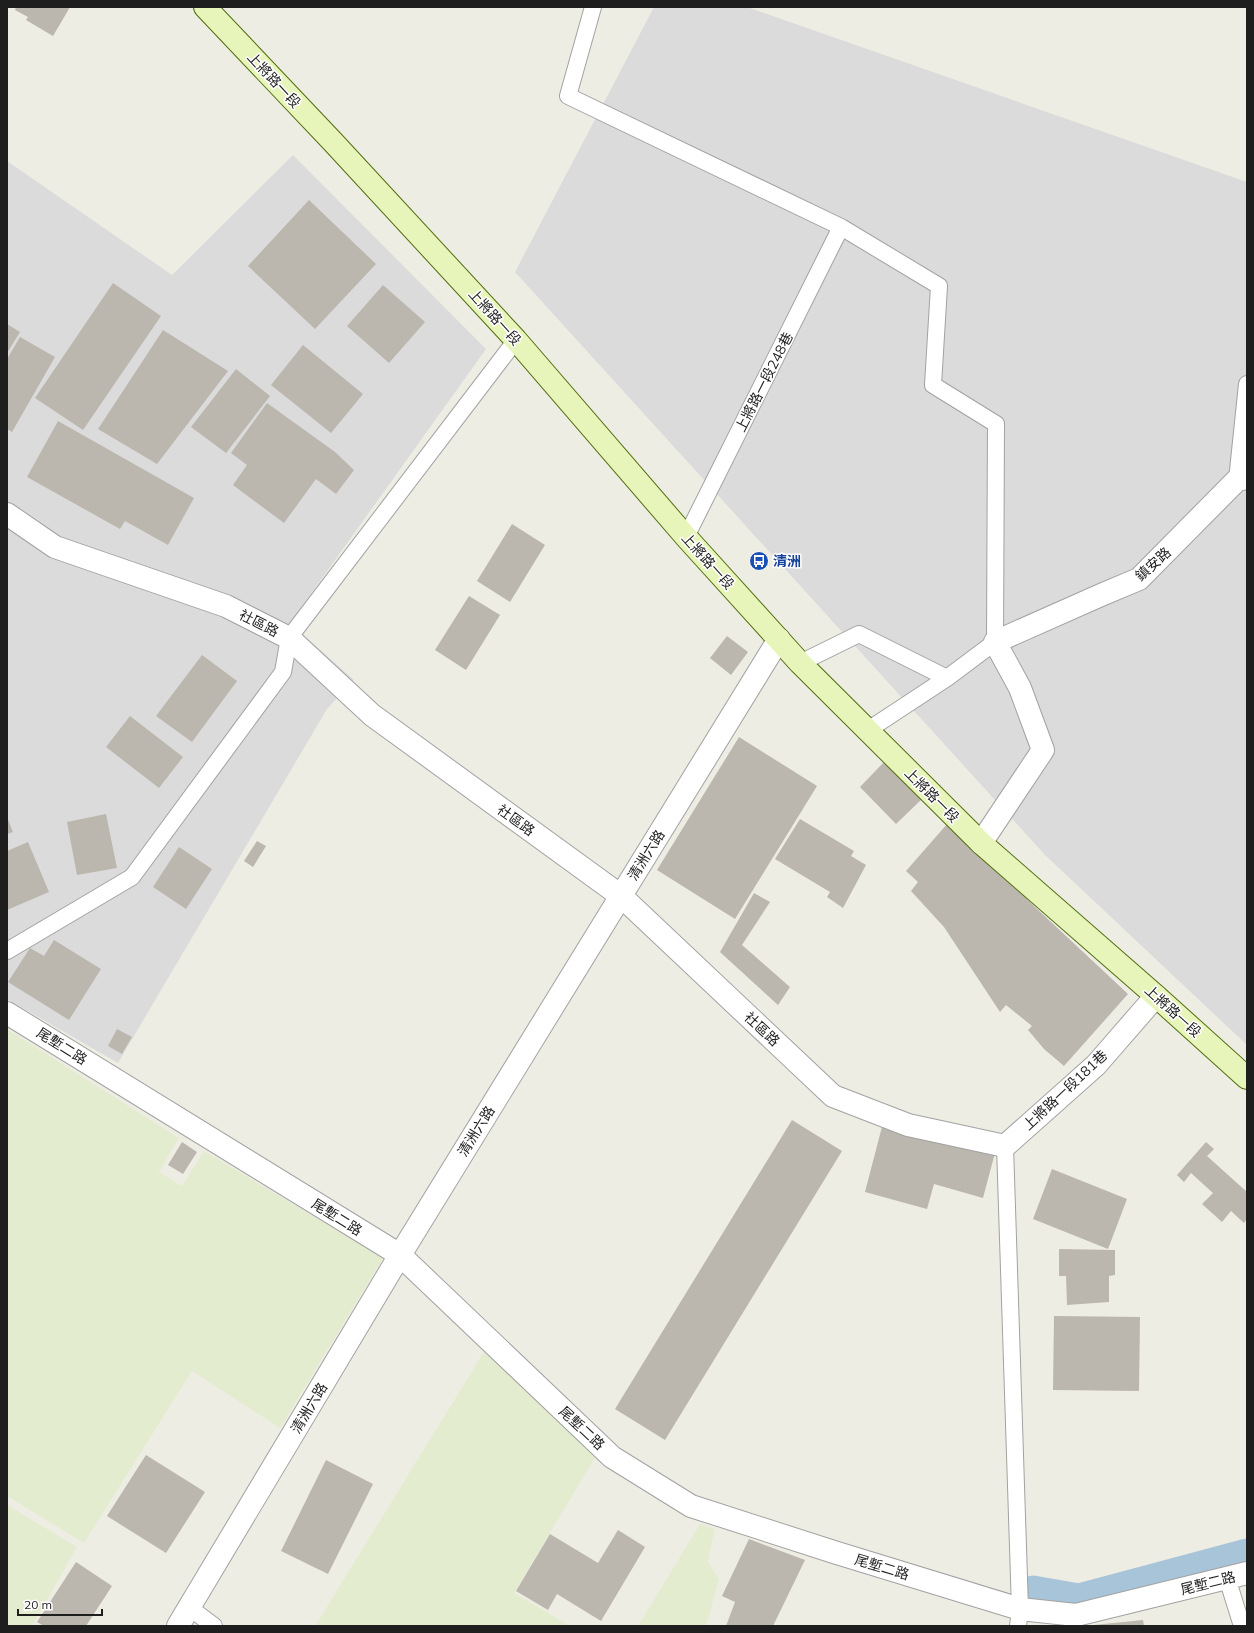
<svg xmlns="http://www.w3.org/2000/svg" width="1254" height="1633" font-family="Mulish,'Noto Sans TC',sans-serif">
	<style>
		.residential { fill: #dcdbdb }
		.farmland { fill: #e4ecd0 }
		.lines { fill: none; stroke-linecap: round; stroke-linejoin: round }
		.canal { stroke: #a7c4d9; stroke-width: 29 }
		.building { fill: #bbb6ae }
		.service-casing { stroke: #a2a2a2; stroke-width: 18 }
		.minor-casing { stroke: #a2a2a2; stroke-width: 24 }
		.secondary-casing { stroke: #506d0c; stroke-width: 24 }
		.service { stroke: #fff; stroke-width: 16 }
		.minor { stroke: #fff; stroke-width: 22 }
		.secondary { stroke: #e7f5bb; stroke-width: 22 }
		.labels { text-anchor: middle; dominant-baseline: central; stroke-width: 3; stroke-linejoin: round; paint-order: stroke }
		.street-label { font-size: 14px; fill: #1e1e1e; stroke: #fff }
		.transit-label { font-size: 14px; font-weight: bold; fill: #164399; stroke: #fff; text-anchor: start }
	</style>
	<rect width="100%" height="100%" fill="#eeede4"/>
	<path class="residential" d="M 654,7 L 747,7 L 1247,182 L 1247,1045 L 1045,855 L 515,272 Z
		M 293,155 L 486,349 L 290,623 L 354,680 L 327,709 L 118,1063 L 7,999 L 7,161 L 172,275 Z"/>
	<path class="farmland" d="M 7,1029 L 179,1138 L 159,1172 L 182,1186 L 204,1151 L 383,1258 L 280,1428 L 192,1371 L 84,1543 L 7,1496 Z
		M 485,1350 L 596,1456 L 514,1593 L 570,1626 L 315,1626 Z
		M 7,1505 L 77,1547 L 32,1626 L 7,1626 Z
		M 700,1524 L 715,1529 L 708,1561 L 719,1580 L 706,1626 L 638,1626 Z"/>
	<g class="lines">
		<path class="canal" d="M 1033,1590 L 1079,1598 L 1247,1553"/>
	</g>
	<path class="building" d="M 16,7 L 70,7 L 53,36 L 26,20 L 28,17 L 15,10 Z
		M 309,200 L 376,264 L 315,329 L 248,266 Z
		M 113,283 L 161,316 L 83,430 L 35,398 Z
		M 383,285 L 425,322 L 389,363 L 347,326 Z
		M 7,324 L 20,332 L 7,353 Z
		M 163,330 L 228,371 L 157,464 L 98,429 Z
		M 20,337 L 55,357 L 12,432 L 7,429 L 7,359 Z
		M 303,345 L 363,394 L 331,433 L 271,385 Z
		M 236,369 L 270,396 L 226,453 L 191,427 Z
		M 267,403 L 335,452 L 354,470 L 336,494 L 316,479 L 284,523 L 233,485 L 247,465 L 231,453 Z
		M 58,421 L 194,498 L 168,545 L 125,521 L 120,529 L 27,477 Z
		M 512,524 L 545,545 L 510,602 L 477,581 Z
		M 469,596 L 500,615 L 466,670 L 435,650 Z
		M 727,636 L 748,652 L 731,675 L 710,658 Z
		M 202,655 L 237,681 L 192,742 L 156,716 Z
		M 130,716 L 183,757 L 159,788 L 106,747 Z
		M 739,737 L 817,786 L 735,919 L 657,870 Z
		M 885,761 L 923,798 L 896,824 L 860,787 Z
		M 106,814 L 117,868 L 77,875 L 67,822 Z
		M 7,817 L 13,832 L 7,834 Z
		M 800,819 L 854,851 L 851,856 L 866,865 L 843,908 L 827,897 L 830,892 L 775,859 Z
		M 948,823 L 1029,893 L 1025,897 L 1035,907 L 1128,994 L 1064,1066 L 1044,1049 L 1028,1030 L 1032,1026 L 1006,1005 L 1000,1012 L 944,927 L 911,891 L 918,882 L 906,871 Z
		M 257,841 L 266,846 L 253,867 L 244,861 Z
		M 28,842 L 49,892 L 7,910 L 7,851 Z
		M 179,847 L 212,869 L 186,909 L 153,887 Z
		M 754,893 L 770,902 L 742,945 L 790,987 L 778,1005 L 720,952 Z
		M 54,940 L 101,969 L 69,1020 L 8,982 L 30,948 L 44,956 Z
		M 117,1029 L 132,1037 L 122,1054 L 108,1046 Z
		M 884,1119 L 996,1149 L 983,1198 L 934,1184 L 927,1209 L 865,1192 Z
		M 792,1120 L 842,1151 L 665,1440 L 615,1409 Z
		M 182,1142 L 197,1152 L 183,1174 L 168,1165 Z
		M 1206,1142 L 1214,1149 L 1207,1156 L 1247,1192 L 1247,1219 L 1244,1223 L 1231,1211 L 1222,1222 L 1202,1204 L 1213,1193 L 1191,1173 L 1184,1182 L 1177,1175 Z
		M 1052,1169 L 1127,1199 L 1108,1249 L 1033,1219 Z
		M 1059,1249 L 1115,1250 L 1115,1275 L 1109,1276 L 1109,1302 L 1067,1305 L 1066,1276 L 1059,1276 Z
		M 1054,1316 L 1140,1317 L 1139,1391 L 1053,1390 Z
		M 146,1455 L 205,1492 L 166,1553 L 107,1516 Z
		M 326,1460 L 373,1484 L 328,1574 L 281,1551 Z
		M 618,1530 L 645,1547 L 601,1621 L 557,1594 L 548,1610 L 516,1591 L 550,1534 L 598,1563 Z
		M 749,1539 L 805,1560 L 773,1626 L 726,1626 L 735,1602 L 722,1596 Z
		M 76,1562 L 112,1586 L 86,1626 L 44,1626 L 37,1622 Z
		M 1143,1620 L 1144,1626 L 1094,1626 L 1094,1625 Z"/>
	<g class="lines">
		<defs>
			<path id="service" d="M 593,7 L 568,96 L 841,227 L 939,286 L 933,385 L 996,424 L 995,642 L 947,678 L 868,730
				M 1237,480 L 1247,384
				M 686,537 L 841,227
				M 800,663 L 859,634 L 947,678
				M 7,951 L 132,877 L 283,672 L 289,638 L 516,340
				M 1005,1146 L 1020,1609 L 1018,1626
				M 1227,1578 L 1242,1626
				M 190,1608 L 214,1626"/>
			<path id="minor" d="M 7,514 L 55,547 L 226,606 L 289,638 L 372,715 L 621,896 L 833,1096 L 908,1125 L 1005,1146 L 1096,1065 L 1156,996
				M 981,843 L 1043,750 L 1020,688 L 995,642 L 1101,595 L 1139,579 L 1237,480 L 1247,478
				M 7,1013 L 400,1255 L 612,1457 L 691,1506 L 837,1553 L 1020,1609 L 1076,1615 L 1247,1573
				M 178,1626 L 400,1255 L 779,639"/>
			<path id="secondary" d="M 205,7 L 333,142 L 516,340 L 686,537 L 800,663 L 981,843 L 1156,996 L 1247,1078"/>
		</defs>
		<use href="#service" class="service-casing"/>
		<use href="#minor" class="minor-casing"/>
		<use href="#secondary" class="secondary-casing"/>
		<use href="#service" class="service"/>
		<use href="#minor" class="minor"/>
		<use href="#secondary" class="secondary"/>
	</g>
	<defs>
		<symbol id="bus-disc" viewBox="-11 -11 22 22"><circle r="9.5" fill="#1a4fb4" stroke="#fff"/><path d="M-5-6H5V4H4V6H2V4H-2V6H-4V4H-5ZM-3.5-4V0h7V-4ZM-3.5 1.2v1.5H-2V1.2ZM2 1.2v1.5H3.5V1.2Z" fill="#fff"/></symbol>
	</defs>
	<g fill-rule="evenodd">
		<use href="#bus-disc" x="748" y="550" width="22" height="22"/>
	</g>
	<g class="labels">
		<g class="street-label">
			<text transform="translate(274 80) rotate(47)">上將路一段</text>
			<text transform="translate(495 317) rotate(48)">上將路一段</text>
			<text transform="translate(764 382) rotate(-63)">上將路一段248巷</text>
			<text transform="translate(708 561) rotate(48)">上將路一段</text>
			<text transform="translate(1153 564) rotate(-42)">鎮安路</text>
			<text transform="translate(259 623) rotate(27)">社區路</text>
			<text transform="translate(932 795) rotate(45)">上將路一段</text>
			<text transform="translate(516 820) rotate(36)">社區路</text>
			<text transform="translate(646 855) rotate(-58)">清洲六路</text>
			<text transform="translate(1173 1011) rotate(42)">上將路一段</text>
			<text transform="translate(762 1029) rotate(43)">社區路</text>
			<text transform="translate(62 1046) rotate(32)">尾塹二路</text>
			<text transform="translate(1065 1090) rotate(-43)">上將路一段181巷</text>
			<text transform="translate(476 1131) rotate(-58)">清洲六路</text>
			<text transform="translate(337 1217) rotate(32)">尾塹二路</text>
			<text transform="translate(309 1408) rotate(-59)">清洲六路</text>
			<text transform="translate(582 1428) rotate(43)">尾塹二路</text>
			<text transform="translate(882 1567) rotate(17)">尾塹二路</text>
			<text transform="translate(1208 1583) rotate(-14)">尾塹二路</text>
		</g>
		<g class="transit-label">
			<text x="773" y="561">清洲</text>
		</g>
	</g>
	<rect width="1254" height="1633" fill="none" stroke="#1e1e1e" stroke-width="16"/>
	<path d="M18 1609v6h84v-6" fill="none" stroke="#1e1e1e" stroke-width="2"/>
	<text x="24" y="1609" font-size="12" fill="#1e1e1e" stroke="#ffffff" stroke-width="3" paint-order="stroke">20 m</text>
</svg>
